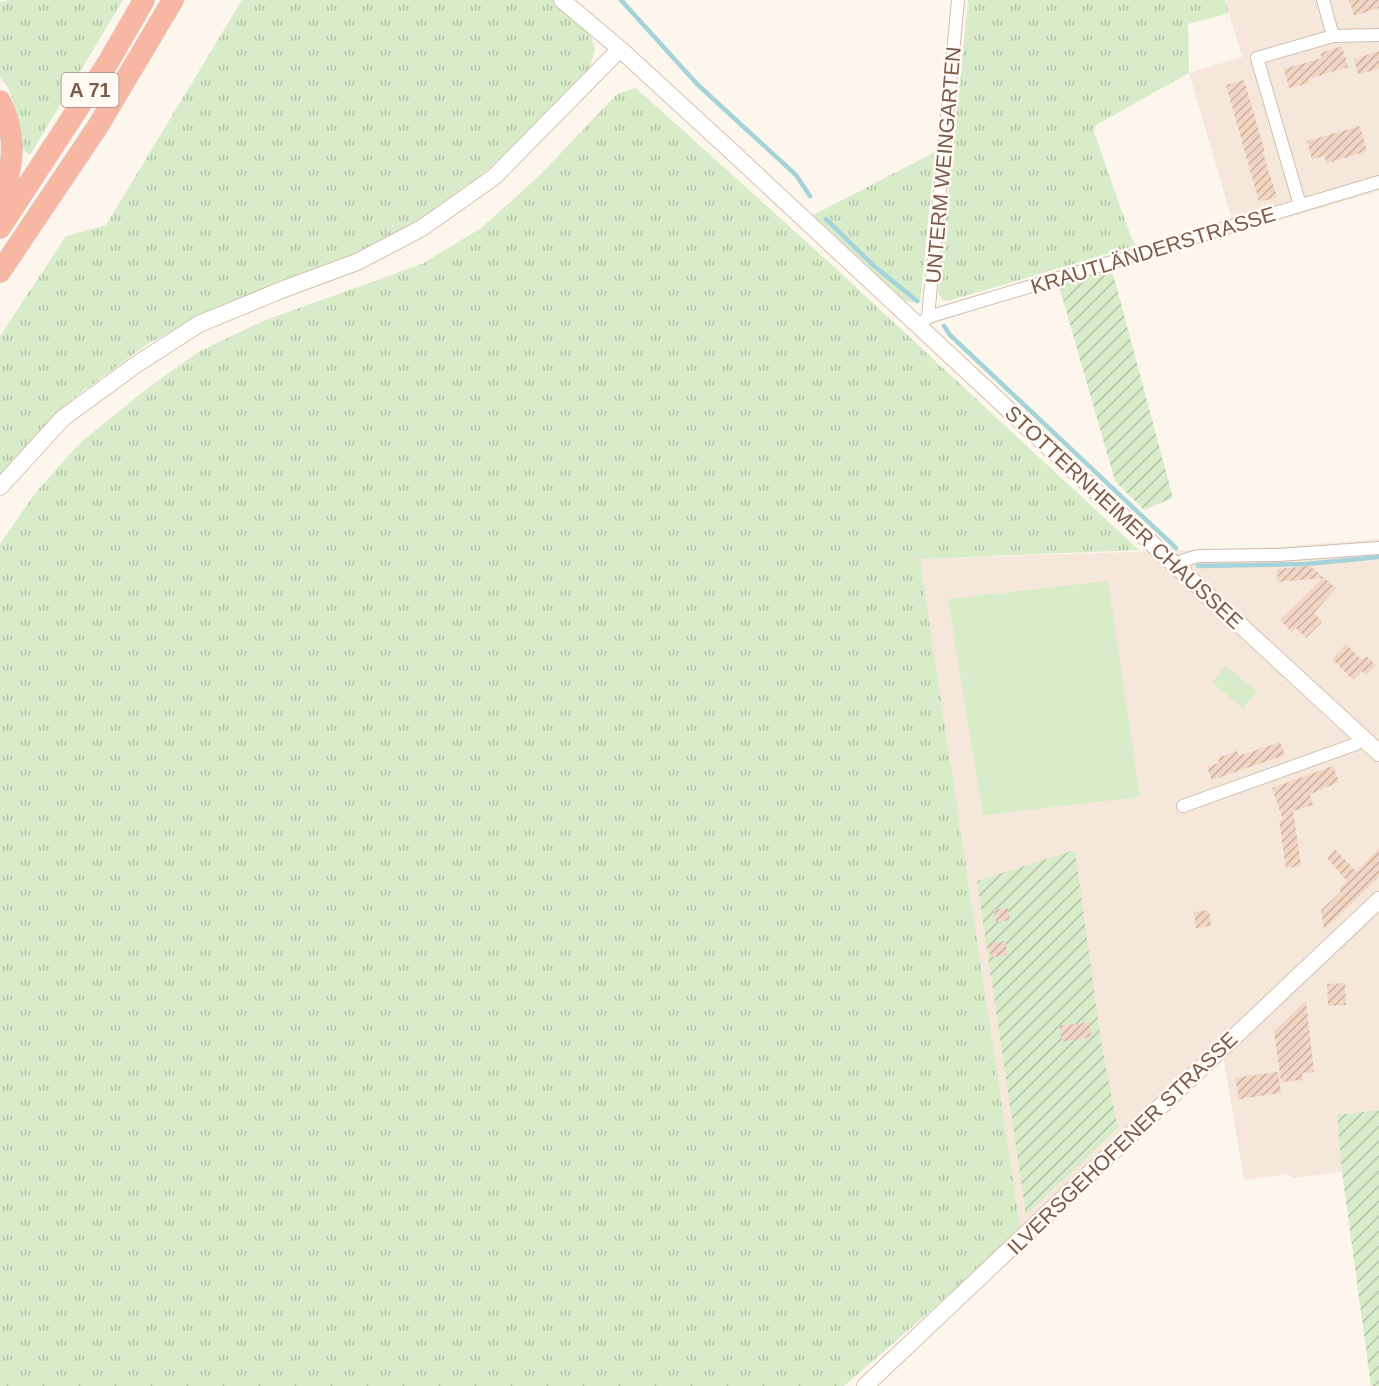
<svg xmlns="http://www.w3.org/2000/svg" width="1379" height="1386" font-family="Helvetica,sans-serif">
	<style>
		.residential { fill: #f5e8da }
		.grass { fill: url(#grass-tufts) }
		.garden { fill: url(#garden-furrows) }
		.pitch { fill: #d8ecc9 }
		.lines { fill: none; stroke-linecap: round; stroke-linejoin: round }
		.stream { stroke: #a5d3da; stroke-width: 4.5 }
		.building { fill: url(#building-hatch) }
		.street-casing { stroke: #d1beb0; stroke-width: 14 }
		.secondary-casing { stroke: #d6c0b0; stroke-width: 18 }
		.highway-casing { stroke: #dad1cd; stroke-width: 22 }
		.street { stroke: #fff; stroke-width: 12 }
		.secondary { stroke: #fff; stroke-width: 16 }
		.highway { stroke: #f7b7a3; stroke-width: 21 }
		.labels { text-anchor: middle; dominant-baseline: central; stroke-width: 5; stroke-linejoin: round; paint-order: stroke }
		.shield { fill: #fffaf3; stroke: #a28b7f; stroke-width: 1.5 }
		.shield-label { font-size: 20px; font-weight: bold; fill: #7a5c4d }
		.street-label { font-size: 21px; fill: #7a5c4d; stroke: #fffaf3 }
	</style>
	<defs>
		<pattern id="grass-tufts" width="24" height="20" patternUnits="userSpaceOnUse" patternTransform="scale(1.5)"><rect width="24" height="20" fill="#d8ecc9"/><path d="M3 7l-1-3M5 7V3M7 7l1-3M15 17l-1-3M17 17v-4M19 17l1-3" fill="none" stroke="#b4c2a5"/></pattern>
		<pattern id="garden-furrows" width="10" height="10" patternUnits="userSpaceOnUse" patternTransform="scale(1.5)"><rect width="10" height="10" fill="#d8ecc9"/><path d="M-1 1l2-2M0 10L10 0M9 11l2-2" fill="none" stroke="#b4c2a5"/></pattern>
		<pattern id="building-hatch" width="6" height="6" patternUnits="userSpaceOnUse" patternTransform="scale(1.5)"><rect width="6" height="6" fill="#f3d5c3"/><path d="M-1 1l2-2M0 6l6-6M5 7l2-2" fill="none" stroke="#cab0a1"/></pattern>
	</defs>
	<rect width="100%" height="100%" fill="#fdf6ec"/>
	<path class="residential" d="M 1225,0 L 1379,0 L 1379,191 L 1236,233 L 1189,73 L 1242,57 Z
		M 1379,539 L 1379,1110 L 1337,1115 L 1342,1172 L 1292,1178 L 1288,1174 L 1244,1180 L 1220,1038 L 1021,1232 L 920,559 L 1277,547 Z"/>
	<path class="grass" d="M 10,0 L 123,0 L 30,155 L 22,150 L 20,122 L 9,89 L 0,77 L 0,2 Z
		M 242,0 L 554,0 L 591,35 L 595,50 L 590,67 L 531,132 L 464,190 L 410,225 L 347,258 L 198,317 L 146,345 L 74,398 L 12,460 L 0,475 L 0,336 L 66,236 L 106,225 Z
		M 968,0 L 1225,0 L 1229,13 L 1188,24 L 1189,73 L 1096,125 L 1094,132 L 1131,237 L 1136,245 L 949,301 L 943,300 L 938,293 Z
		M 636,88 L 832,265 L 1139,550 L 920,559 L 1021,1232 L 844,1386 L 0,1386 L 0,544 L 36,492 L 79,444 L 140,394 L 198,352 L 263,321 L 422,264 L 481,228 L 540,175 L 617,94 Z
		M 935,152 L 920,303 L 905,301 L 813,215 Z"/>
	<path class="garden" d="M 1112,270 L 1173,498 L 1144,510 L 1115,481 L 1059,286 Z
		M 1075,850 L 1101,1042 L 1118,1128 L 1026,1215 L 977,881 Z
		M 1379,1110 L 1379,1386 L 1371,1386 L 1342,1172 L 1337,1115 Z"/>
	<path class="pitch" d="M 1108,581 L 1140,797 L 983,815 L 948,599 Z
		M 1226,666 L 1257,692 L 1243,709 L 1212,682 Z"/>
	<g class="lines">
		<path class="stream" d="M 621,0 L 697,84 L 796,175 L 810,196
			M 826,219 L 873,265 L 917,301
			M 944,326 L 950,335 L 1176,548
			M 1198,566 L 1306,564 L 1379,557"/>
	</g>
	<path class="building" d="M 1349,0 L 1379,0 L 1379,8 L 1354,16 Z
		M 1342,46 L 1348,67 L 1309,79 L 1310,83 L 1289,88 L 1284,69 L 1322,58 L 1320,53 Z
		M 1379,51 L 1379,69 L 1358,74 L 1354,59 Z
		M 1244,80 L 1265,152 L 1263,153 L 1277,197 L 1259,202 L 1226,85 Z
		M 1360,126 L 1367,151 L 1327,163 L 1324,156 L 1312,159 L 1307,141 Z
		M 1310,566 L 1336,588 L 1314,613 L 1322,622 L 1306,638 L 1296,628 L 1292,632 L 1280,620 L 1323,578 L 1278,582 L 1277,569 Z
		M 1346,644 L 1362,660 L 1366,656 L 1376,665 L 1366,675 L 1362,671 L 1353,680 L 1332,659 Z
		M 1280,742 L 1285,755 L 1212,780 L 1207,767 L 1219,763 L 1218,758 L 1237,751 L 1239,756 Z
		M 1333,766 L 1339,782 L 1310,794 L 1313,805 L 1293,811 L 1301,866 L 1286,868 L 1279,821 L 1283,820 L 1272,788 Z
		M 1379,848 L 1379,877 L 1324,930 L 1321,910 L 1341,892 L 1339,889 L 1347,881 L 1327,858 L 1335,849 L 1356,872 Z
		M 1008,908 L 1010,920 L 996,922 L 994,910 Z
		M 1209,910 L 1211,926 L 1196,928 L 1194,912 Z
		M 1005,941 L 1007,955 L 991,957 L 989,944 Z
		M 1345,983 L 1346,1005 L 1328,1006 L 1327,984 Z
		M 1306,1001 L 1314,1072 L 1302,1073 L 1303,1080 L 1281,1082 L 1274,1031 Z
		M 1089,1022 L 1091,1037 L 1062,1042 L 1060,1026 Z
		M 1278,1072 L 1281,1093 L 1239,1099 L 1235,1078 Z"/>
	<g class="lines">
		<defs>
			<path id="street" d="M 1323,0 L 1333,36
				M 1300,205 L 1257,58 L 1333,36 L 1379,35
				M 928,317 L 1379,182
				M 923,322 L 928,317 L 958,0
				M 1177,567 L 1182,561 L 1198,556 L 1278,555 L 1379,548
				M 1183,806 L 1356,744 L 1362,737"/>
			<path id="secondary" d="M 562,0 L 620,49 L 730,150 L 1161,552 L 1379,753
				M 0,487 L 63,418 L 137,364 L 199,324 L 284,289 L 357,262 L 422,228 L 494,177 L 620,49
				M 865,1386 L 1379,900"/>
			<path id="highway" d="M 0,101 C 19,137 12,170 0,206
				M 0,228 L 109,61 L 144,0
				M 0,272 L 98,126 L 173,0"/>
		</defs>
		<use href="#street" class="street-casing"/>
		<use href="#secondary" class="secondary-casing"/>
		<use href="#highway" class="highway-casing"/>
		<use href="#street" class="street"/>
		<use href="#secondary" class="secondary"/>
		<use href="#highway" class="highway"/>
	</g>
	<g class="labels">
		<rect class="shield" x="61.5" y="73" width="57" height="34" rx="4.5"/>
		<g class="shield-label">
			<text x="90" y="90">A 71</text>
		</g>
		<g class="street-label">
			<text transform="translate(943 165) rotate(-85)">UNTERM WEINGARTEN</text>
			<text transform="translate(1153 250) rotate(-17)">KRAUTLÄNDERSTRASSE</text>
			<text transform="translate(1124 517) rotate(43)">STOTTERNHEIMER CHAUSSEE</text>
			<text transform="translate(1122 1143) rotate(-44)">ILVERSGEHOFENER STRASSE</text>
		</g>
	</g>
</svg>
